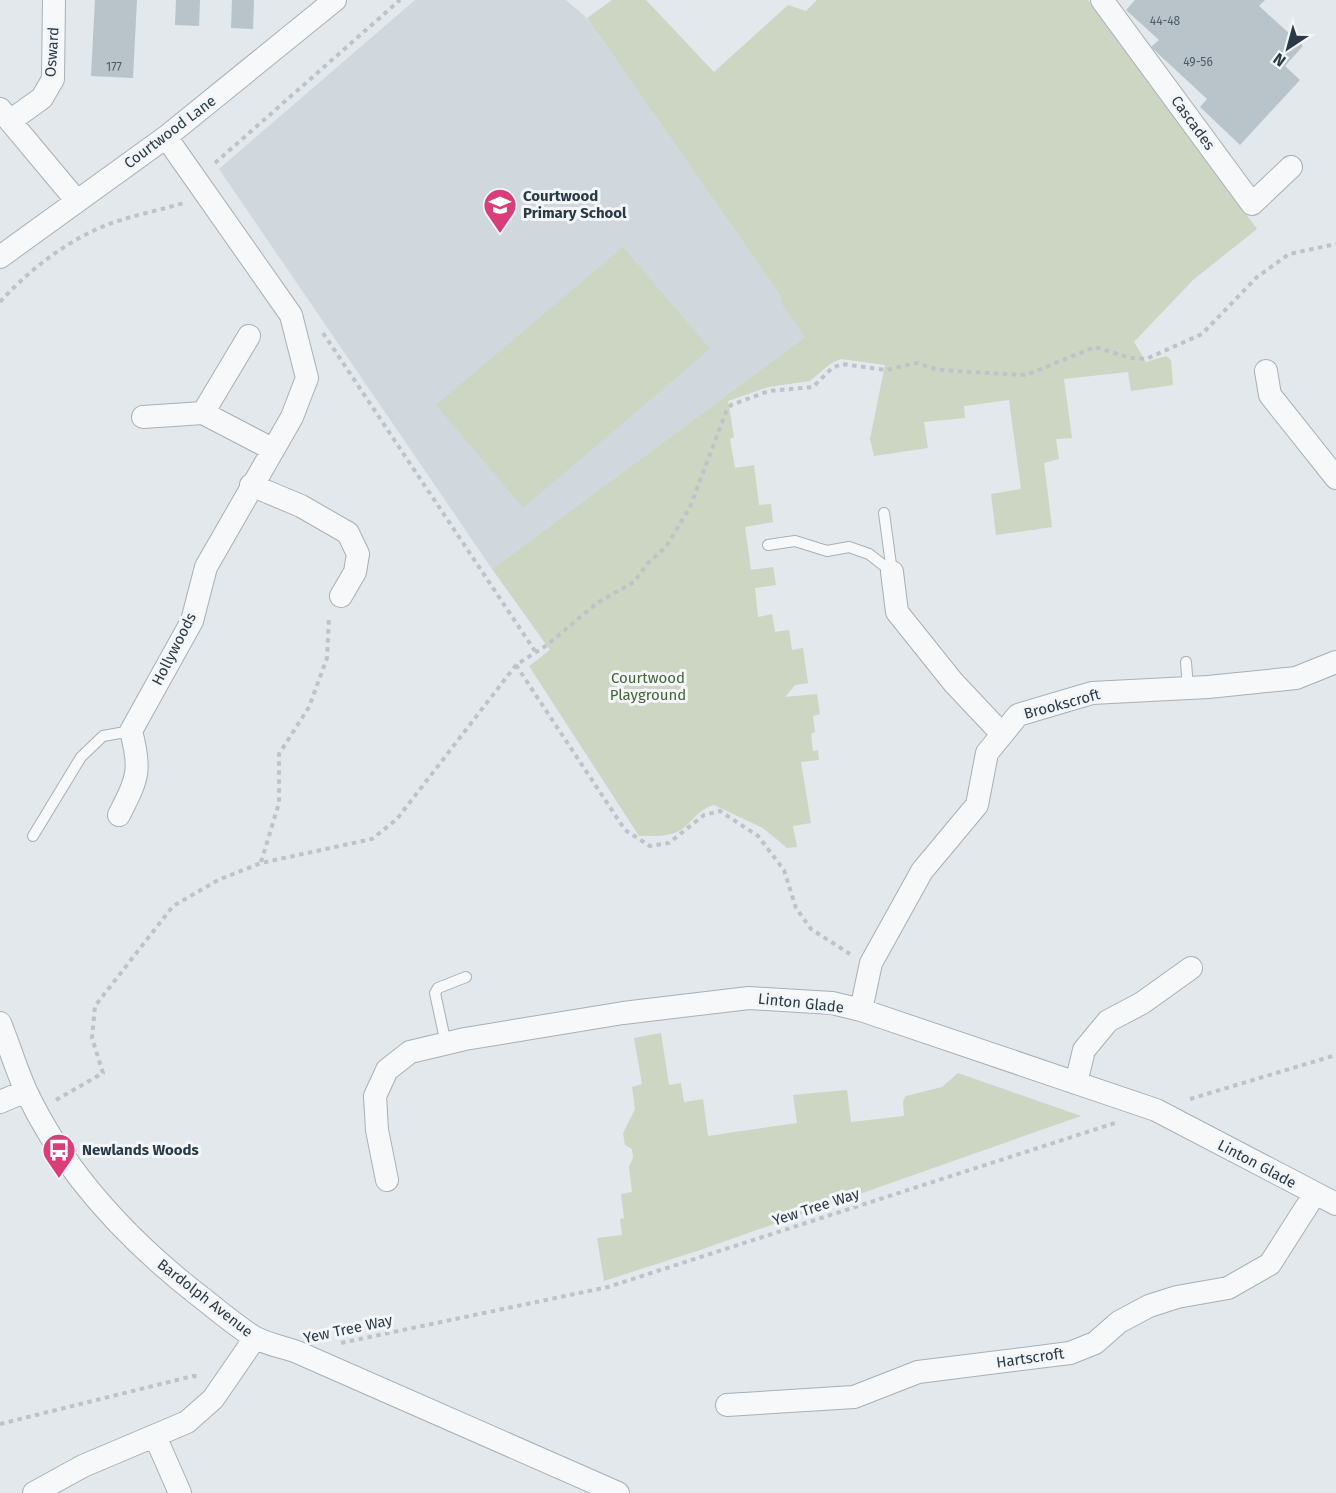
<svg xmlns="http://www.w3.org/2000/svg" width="1336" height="1493" font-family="'Fira Sans',sans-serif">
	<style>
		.built { fill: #d0d8de }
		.green { fill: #ccd6c3 }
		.building { fill: #b9c3ca }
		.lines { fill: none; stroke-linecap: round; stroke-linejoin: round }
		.lane-casing { stroke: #a7b0b7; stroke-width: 12 }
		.street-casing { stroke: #a7b0b7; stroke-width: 24 }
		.path { stroke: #bdc3c8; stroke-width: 4; stroke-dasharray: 4.5 4.5; stroke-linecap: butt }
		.lane { stroke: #f6f8fa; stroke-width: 10 }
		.street { stroke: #f6f8fa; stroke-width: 22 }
		.labels { text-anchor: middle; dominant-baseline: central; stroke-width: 6; stroke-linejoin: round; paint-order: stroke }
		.number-label { font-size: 12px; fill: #4d5c67 }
		.street-label { font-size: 15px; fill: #293a46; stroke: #f2f6f9 }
		.poi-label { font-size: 15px; font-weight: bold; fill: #293a46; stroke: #f2f6f9; text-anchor: start }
		.park-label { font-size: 15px; fill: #476335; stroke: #f2f6f9 }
	</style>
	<rect width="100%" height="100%" fill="#e2e8ec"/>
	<path class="built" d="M 415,0 L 566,0 L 587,18 L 782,298 L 782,303 L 805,337 L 492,569 L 219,169 Z"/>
	<path class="green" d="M 612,0 L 646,0 L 714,72 L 788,5 L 806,11 L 817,0 L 1088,0 L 1257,229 L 1193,280 L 1134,342 L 1146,362 L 1166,356 L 1171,360 L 1173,385 L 1131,391 L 1128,372 L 1064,379 L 1072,438 L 1056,439 L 1059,459 L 1044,463 L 1052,527 L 996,535 L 991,494 L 1021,489 L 1009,400 L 964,406 L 965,418 L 924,422 L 928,448 L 874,456 L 870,439 L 885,365 L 841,359 L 830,364 L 810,381 L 768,387 L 728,401 L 734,437 L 730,439 L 735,468 L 754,465 L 759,505 L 771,504 L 773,522 L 745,527 L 751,570 L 773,567 L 776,585 L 755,588 L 758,617 L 772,614 L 775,632 L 789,630 L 792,650 L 803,648 L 808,683 L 795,685 L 785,697 L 817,694 L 820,714 L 813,716 L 815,732 L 811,734 L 813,751 L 818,750 L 819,760 L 801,762 L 811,823 L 793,826 L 797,847 L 787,848 L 763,828 L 714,805 C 698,809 692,823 679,831 C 668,837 652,836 639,836 L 529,666 L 550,650 L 492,569 L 805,337 L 781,303 L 782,298 L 587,18 Z
		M 623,247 L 710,349 L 523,508 L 436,405 Z
		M 661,1033 L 669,1085 L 681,1083 L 684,1102 L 703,1099 L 708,1136 L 797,1123 L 793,1095 L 847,1090 L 851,1122 L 904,1116 L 903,1101 L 906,1096 L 942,1087 L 958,1073 L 1081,1116 L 697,1251 L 604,1281 L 597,1238 L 622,1235 L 620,1219 L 624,1218 L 621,1194 L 632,1192 L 629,1167 L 633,1158 L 632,1149 L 625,1145 L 623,1133 L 635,1109 L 632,1087 L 642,1084 L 634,1038 Z"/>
	<path class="building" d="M 95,0 L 137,0 L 133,78 L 91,76 Z
		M 176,0 L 200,0 L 199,26 L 175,25 Z
		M 232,0 L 254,0 L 253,29 L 231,28 Z
		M 1135,0 L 1265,0 L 1259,6 L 1303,46 L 1285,66 L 1300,80 L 1240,145 L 1200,107 L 1207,99 L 1151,47 L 1159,40 L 1126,10 Z"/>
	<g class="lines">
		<defs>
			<path id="lane" d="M 884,513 L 892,572
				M 768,545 L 795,541 L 827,551 L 849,547 L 869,554 L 892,572
				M 1186,662 L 1188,688
				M 33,836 L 81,757 L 103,736 L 131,731
				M 446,1044 L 435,993 L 438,988 L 466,977"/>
			<path id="street" d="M 1102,0 L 1252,204 L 1291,167
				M 0,109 L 76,200
				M 10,121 L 42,98 L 53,79 L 54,0
				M 0,257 L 166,137 L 335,0
				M 1266,371 L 1270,395 L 1336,478
				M 203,413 L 249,336
				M 143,417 L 203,413 L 272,449
				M 251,485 L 301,506 L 348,533 L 358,554 L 355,572 L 341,596
				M 892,572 L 897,612 L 953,682 L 1001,733
				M 119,815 C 137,779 142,772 131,731 L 192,621 L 206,567 L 292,417 L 307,378 L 291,315 L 166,137
				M 861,1010 L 871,963 L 922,871 L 977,805 L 987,753 L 1018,715 L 1092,693 L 1208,687 L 1296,678 L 1336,662
				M 0,1023 C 9,1045 16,1069 26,1091 C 65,1174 131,1243 202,1298 C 219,1311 236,1326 254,1337 C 266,1344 283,1347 297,1352 L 618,1493
				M 1076,1083 L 1084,1050 L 1108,1021 L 1142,1003 L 1191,968
				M 0,1102 L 26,1091
				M 387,1180 L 377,1130 L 375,1096 L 387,1070 L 410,1052 L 465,1039 L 623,1013 L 749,998 L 832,1003 L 861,1010 L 1156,1110 L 1336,1204
				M 727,1405 L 854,1397 L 918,1372 L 1070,1353 L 1095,1343 L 1119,1322 L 1149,1306 L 1177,1297 L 1228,1288 L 1270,1264 L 1314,1195
				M 155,1436 L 180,1493
				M 34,1493 L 83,1466 L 187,1422 L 213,1399 L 255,1338"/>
		</defs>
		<use href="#lane" class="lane-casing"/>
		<use href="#street" class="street-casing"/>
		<path class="path" d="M 215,163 L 400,0
			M 0,302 C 28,271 65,242 104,226 C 129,216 157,211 184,203
			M 323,333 L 535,651
			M 516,665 L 625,830 L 650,846 L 669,843 L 704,815 L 720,811 L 758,836 L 784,870 L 796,908 L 811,929 L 850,954
			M 261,862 L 279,803 L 279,754 L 309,707 L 327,658 L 329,617
			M 1190,1099 L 1336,1055
			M 56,1100 L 103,1073 L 92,1038 L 95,1006 L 173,906 L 218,880 L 261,863 L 372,839 L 397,819 L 516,665 L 547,645 L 597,603 L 634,582 L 648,563 L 666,547 L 690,507 L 726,412 L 731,405 L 769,391 L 813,387 L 832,368 L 842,364 L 886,370 L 917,363 L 938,370 L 1026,375 L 1095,347 L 1130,358 L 1146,359 L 1202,334 L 1257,277 L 1289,254 L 1336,244
			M 341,1343 L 608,1287 L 1115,1123
			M 0,1424 L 193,1376 L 199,1377"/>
		<use href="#lane" class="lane"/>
		<use href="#street" class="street"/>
	</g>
	<defs>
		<symbol id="school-pin" viewBox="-11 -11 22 30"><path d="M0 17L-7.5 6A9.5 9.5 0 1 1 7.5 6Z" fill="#da3e78" stroke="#f2f6f9"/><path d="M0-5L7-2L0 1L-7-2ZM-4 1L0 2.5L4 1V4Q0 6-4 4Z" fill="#fff"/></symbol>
		<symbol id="bus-pin" viewBox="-11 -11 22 30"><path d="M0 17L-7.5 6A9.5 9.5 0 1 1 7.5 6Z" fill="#da3e78" stroke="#f2f6f9"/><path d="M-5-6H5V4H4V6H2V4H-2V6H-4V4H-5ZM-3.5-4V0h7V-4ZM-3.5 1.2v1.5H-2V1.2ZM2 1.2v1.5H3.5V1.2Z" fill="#fff"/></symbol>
	</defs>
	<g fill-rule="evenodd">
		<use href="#school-pin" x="481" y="186" width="38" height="52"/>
		<use href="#bus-pin" x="40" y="1131" width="38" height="52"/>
	</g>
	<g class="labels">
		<g class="number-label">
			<text x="1165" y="21">44-48</text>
			<text x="1198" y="62">49-56</text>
			<text x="114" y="67">177</text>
		</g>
		<g class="street-label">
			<text transform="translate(52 52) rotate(-86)">Osward</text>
			<text transform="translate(1193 123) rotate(54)">Cascades</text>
			<text transform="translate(170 132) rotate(-37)">Courtwood Lane</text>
			<text transform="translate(174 649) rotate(-63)">Hollywoods</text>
			<text transform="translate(1062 704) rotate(-15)">Brookscroft</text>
			<text transform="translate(801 1003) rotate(6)">Linton Glade</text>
			<text transform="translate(1257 1164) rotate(28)">Linton Glade</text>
			<text transform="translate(816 1207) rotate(-18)">Yew Tree Way</text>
			<text transform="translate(205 1298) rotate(38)">Bardolph Avenue</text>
			<text transform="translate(348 1329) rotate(-12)">Yew Tree Way</text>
			<text transform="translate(1030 1358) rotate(-8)">Hartscroft</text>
		</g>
		<g class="poi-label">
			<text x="523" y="196">Courtwood<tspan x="523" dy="17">Primary School</tspan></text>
			<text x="82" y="1150">Newlands Woods</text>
		</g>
		<g class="park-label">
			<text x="648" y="678">Courtwood<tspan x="648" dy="17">Playground</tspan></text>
		</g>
	</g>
	<g transform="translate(1288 48) rotate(216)" stroke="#f2f6f9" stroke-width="4.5" paint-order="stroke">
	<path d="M0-4.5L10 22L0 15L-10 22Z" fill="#293a46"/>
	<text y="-9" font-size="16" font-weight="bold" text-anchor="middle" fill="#293a46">N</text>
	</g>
</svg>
